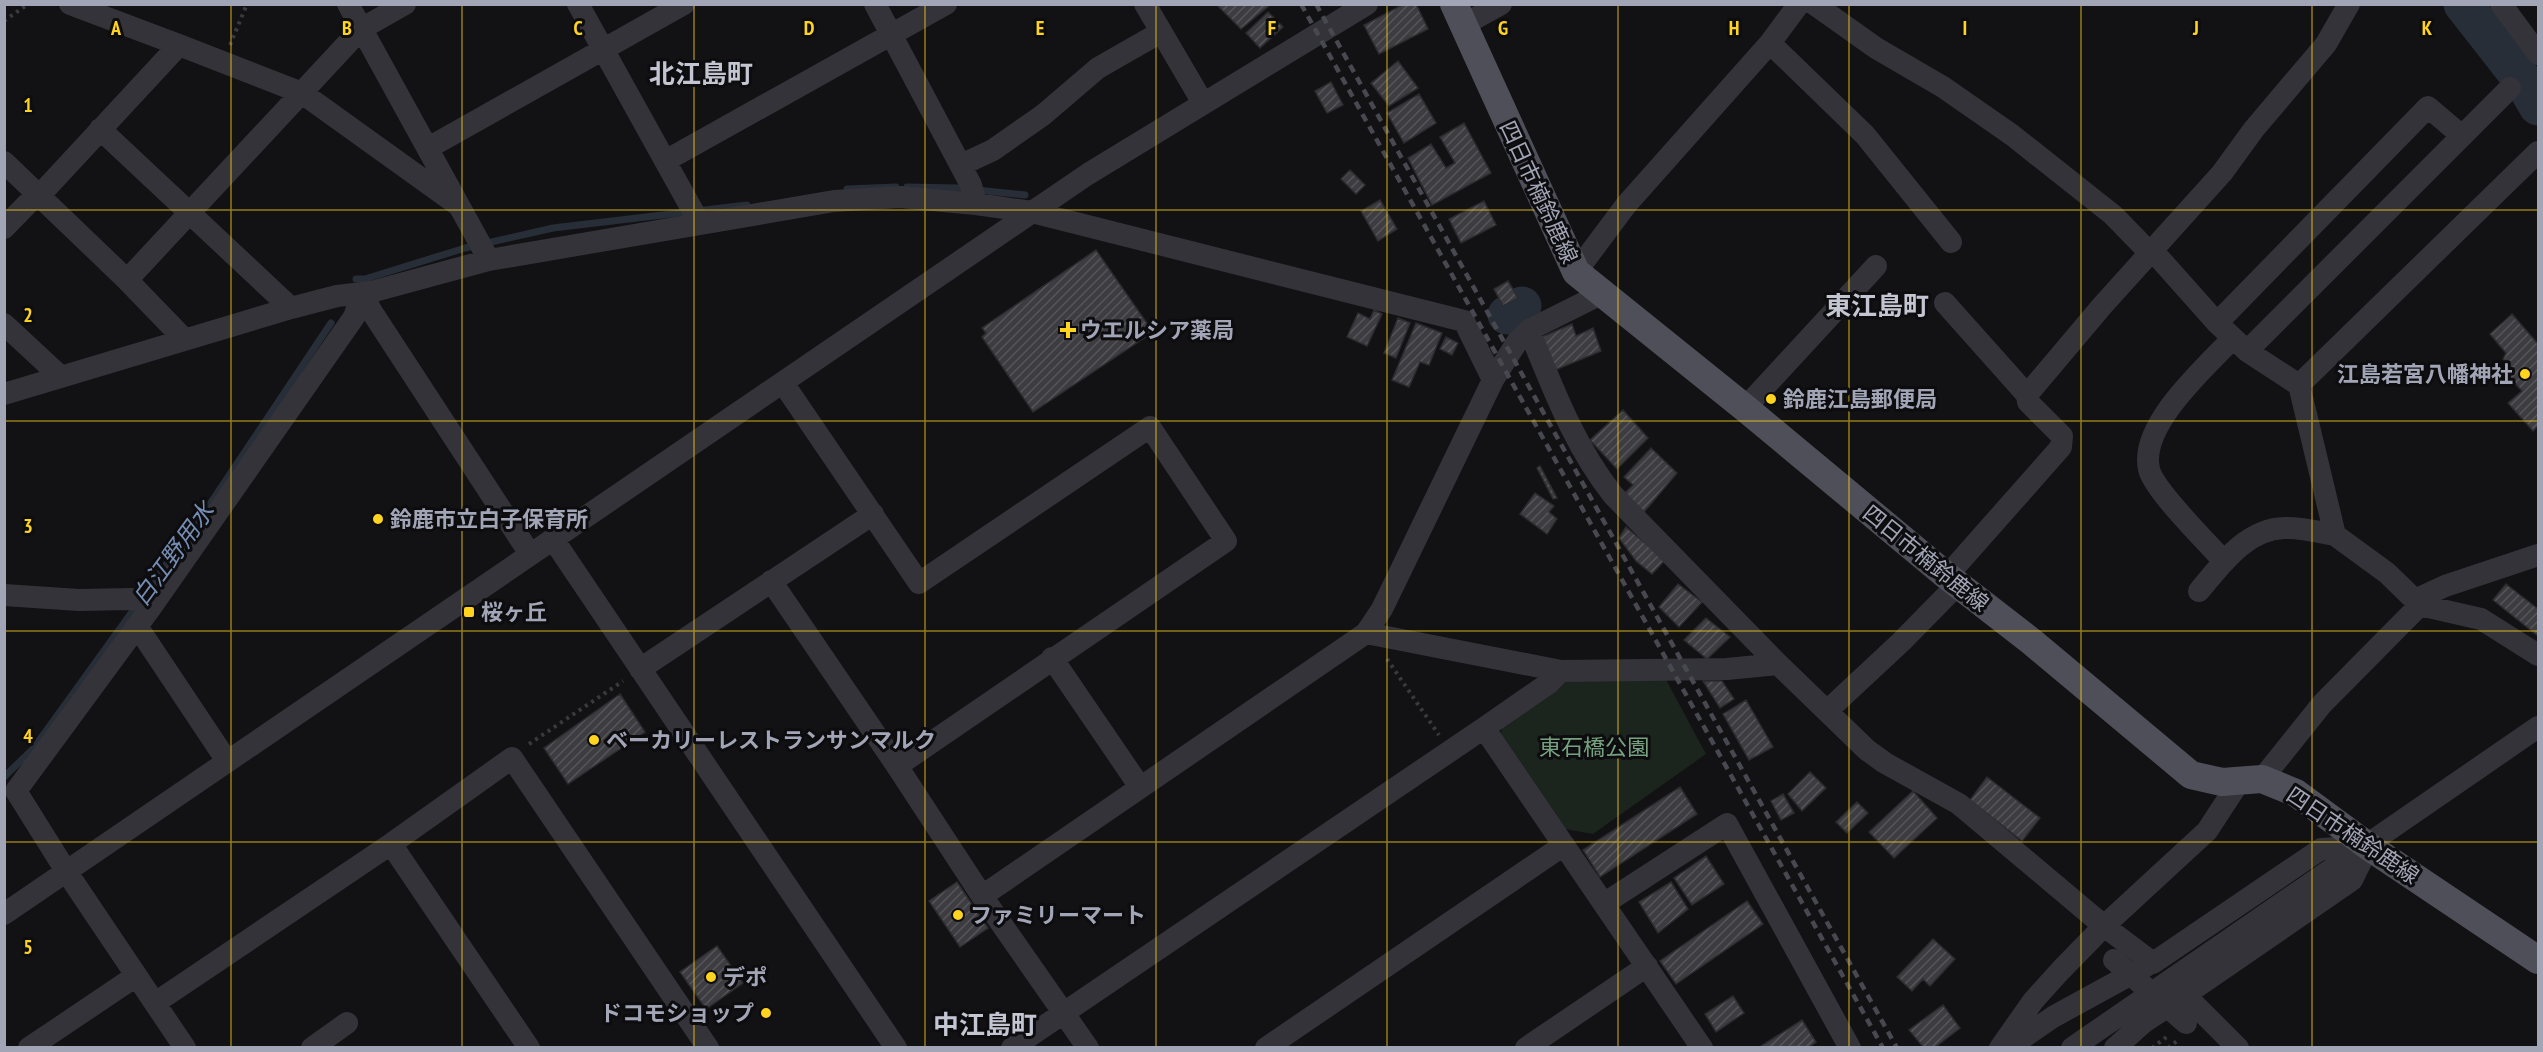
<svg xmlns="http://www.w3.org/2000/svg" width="2543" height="1052" font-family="'PT Sans Narrow','Noto Sans JP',sans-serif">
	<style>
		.green { fill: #1c241e }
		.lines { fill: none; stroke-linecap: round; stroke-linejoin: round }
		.stream { stroke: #272e38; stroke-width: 7 }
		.river { stroke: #272e38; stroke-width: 39 }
		.building { fill: url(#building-hatch); stroke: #2c2c30; stroke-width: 1.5 }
		.path { stroke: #393a40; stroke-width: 4; stroke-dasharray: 3 4.5; stroke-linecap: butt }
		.minor { stroke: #333339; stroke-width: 22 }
		.major { stroke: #4e4f58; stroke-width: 28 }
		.rail { stroke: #474850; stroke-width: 4.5; stroke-dasharray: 8 6; stroke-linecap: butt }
		.minor-bridge { stroke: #333339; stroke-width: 22 }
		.grid { fill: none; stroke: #ffd41f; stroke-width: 1.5; stroke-opacity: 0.55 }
		.poi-dot { fill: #ffd41f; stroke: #0d0d0f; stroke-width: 2 }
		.labels { text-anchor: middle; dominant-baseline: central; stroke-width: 6; stroke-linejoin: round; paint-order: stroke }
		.street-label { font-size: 22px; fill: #a2a5b5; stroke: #0d0d0f }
		.poi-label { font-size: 22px; font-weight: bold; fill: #a2a5b5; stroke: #0d0d0f; text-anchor: start }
		.park-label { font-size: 22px; fill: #77a280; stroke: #0d0d0f }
		.water-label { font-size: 24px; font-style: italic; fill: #768eb4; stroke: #0d0d0f }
		.quarter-label { font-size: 26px; font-weight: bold; fill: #c3c5d1; stroke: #0d0d0f }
		.grid-label { font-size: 20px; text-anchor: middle; font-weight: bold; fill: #ffd41f; stroke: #0d0d0f; stroke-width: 6; stroke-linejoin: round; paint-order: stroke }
	</style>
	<defs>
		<pattern id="building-hatch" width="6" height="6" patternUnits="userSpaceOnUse" patternTransform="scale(1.5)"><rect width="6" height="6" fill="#3c3c41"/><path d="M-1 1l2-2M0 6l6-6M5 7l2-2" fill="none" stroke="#55555a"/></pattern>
	</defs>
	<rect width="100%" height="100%" fill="#121214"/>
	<path class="green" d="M 1663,674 L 1706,754 L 1593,834 L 1565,829 L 1500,735 L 1503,725 L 1576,675 Z"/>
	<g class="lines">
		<path class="stream" d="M 907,187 L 957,188 L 1025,195
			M 847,189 L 896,187
			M 356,279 L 365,279 L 465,248 L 553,228 L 747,205
			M 4,777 L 33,749 L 210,504 L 331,323"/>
		<path class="river" d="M 2463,4 L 2524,82 L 2538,106
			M 1507,315 L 1515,315 L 1522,306"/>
	</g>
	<path class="building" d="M 1216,4 L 1271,4 L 1241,29 Z
		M 1404,4 L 1416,4 L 1428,29 L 1379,54 L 1364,25 Z
		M 1268,12 L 1283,27 L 1260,48 L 1246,33 Z
		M 1398,61 L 1418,88 L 1389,106 L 1371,83 Z
		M 1331,82 L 1343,105 L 1327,113 L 1315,91 Z
		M 1419,94 L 1436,123 L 1404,143 L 1387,113 Z
		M 1464,123 L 1491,173 L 1432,205 L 1408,158 L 1431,144 L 1446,168 L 1455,163 L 1440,137 Z
		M 1350,170 L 1365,185 L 1356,194 L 1341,179 Z
		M 1380,200 L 1397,229 L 1378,241 L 1361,211 Z
		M 1484,201 L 1496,225 L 1461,243 L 1449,219 Z
		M 1096,250 L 1153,332 L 1033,412 L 982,337 L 986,333 L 982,328 Z
		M 1508,281 L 1518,298 L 1503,306 L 1494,289 Z
		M 1374,310 L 1382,314 L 1367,346 L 1347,337 L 1358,313 L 1370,319 Z
		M 2512,314 L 2538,344 L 2538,426 L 2533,431 L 2508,403 L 2522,391 L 2508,376 L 2514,371 L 2503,359 L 2506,353 L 2490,334 Z
		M 1398,318 L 1410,323 L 1396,358 L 1384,353 Z
		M 1416,323 L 1442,333 L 1429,365 L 1420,362 L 1409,387 L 1392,380 Z
		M 1572,324 L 1576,336 L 1593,328 L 1601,351 L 1555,370 L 1542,337 Z
		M 1446,337 L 1458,343 L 1452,355 L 1440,349 Z
		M 1623,410 L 1648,438 L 1617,469 L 1590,440 Z
		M 1651,448 L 1677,473 L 1644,512 L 1624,494 L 1633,485 L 1624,477 Z
		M 1540,466 L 1557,498 L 1553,499 L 1537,468 Z
		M 1535,493 L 1554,506 L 1549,512 L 1557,519 L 1547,534 L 1520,514 Z
		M 1626,527 L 1665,560 L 1652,574 L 1636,561 L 1619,538 Z
		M 1678,584 L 1702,602 L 1679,627 L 1659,607 Z
		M 2506,584 L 2538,609 L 2538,636 L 2493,600 Z
		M 1706,618 L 1730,637 L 1707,659 L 1684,640 Z
		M 1703,681 L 1722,681 L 1734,699 L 1720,708 Z
		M 620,694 L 645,732 L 568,784 L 544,748 Z
		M 1746,700 L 1773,747 L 1749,760 L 1723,714 Z
		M 1810,772 L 1826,788 L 1802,811 L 1788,794 Z
		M 1987,777 L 2040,818 L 2022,841 L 1970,800 Z
		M 1680,787 L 1697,814 L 1600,877 L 1583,850 Z
		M 1913,791 L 1937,818 L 1894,858 L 1869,832 Z
		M 1783,794 L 1794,813 L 1781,820 L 1771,801 Z
		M 1857,802 L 1868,813 L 1847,833 L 1836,822 Z
		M 1706,856 L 1724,884 L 1692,905 L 1674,878 Z
		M 957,882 L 988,928 L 960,947 L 929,901 Z
		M 1671,882 L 1688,909 L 1658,933 L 1639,902 Z
		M 1747,901 L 1763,924 L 1676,984 L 1660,961 Z
		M 1933,939 L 1955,959 L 1930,986 L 1923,979 L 1912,991 L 1897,977 Z
		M 717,946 L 743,983 L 706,1009 L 680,972 Z
		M 1733,996 L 1744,1013 L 1716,1032 L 1705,1014 Z
		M 1943,1005 L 1960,1028 L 1934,1048 L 1924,1048 L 1909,1030 Z
		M 1802,1020 L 1816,1042 L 1808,1048 L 1758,1048 Z"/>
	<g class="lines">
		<path class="path" d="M 4,21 L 28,4
			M 230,45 L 247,4
			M 1387,659 L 1439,735
			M 529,744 L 623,681
			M 2152,1048 L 2168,1036
			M 2168,1048 L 2177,1041"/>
		<path class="minor" d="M 70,4 L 179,45
			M 348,4 L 489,260
			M 578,4 L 699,222
			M 875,4 L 971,185 L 976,204
			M 1145,4 L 1203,103
			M 1814,4 L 1876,48 L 1943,87 L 2012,135 L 2113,215 L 2150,253
			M 2501,4 L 2538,54
			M 1463,25 L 1501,4
			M 1770,43 L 1865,135 L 1951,242
			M 100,129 L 291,308
			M 428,148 L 684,4
			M 665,161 L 946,4
			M 4,162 L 127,280 L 185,340
			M 961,165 L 993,150 L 1043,115 L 1098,68 L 1161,32
			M 39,196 L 179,45 L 302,93 L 458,205
			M 4,228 L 37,194
			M 2152,250 L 2217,323 L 2247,351 L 2299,385 L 2335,535 L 2387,573 L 2420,605 L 2481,619 L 2538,655
			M 1576,272 L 1626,205 L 1770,43 L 1799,4
			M 127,280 L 361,29 L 405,4
			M 362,294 L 372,312 L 530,554
			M 1945,303 L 2027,395
			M 2217,323 L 2428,107 L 2462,136
			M 4,324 L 61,377
			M 1529,330 C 1553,388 1574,446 1613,495 L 1778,664 L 1867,750 L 1885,763 L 1959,804 L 2104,926 L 2153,963 L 2321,849 L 2368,846
			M 2247,351 L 2510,88
			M 783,383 L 919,583 L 1150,427 L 1226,541 L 897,766
			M 2299,385 L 2538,152
			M 4,394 L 291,308 L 337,296 L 371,292 L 489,260 L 834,201 L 900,197 L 976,204 L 1032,212 L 1464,321 L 1493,380
			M 1745,408 L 1876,266
			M 553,539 L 896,1048
			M 2224,561 C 2209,545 2153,489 2149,469 C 2139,425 2206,367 2233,338
			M 1947,576 L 2061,447 L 2062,436 L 2028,402 L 2027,395 L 2102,306 L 2222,173 L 2254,129 L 2326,44 L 2349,4
			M 771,581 L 897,766 L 982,896 L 1088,1048
			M 2199,591 C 2221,565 2246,529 2284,528 C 2301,527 2319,532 2335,535
			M 4,595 L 79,600 L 131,599 L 148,602 L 152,606
			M 2415,600 L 2445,586 L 2538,555
			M 134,630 L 143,635 L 227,761
			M 1052,658 L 1140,787
			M 640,669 L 873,514
			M 1561,671 L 1727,669 L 1778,664
			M 1827,711 L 1901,642 L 1958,584
			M 1484,728 L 1702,1048
			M 2262,779 L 2322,704 L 2420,605
			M 391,844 L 529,1048
			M 982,896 L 1366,633 L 1382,609 L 1493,380 L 1517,342 L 1529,330 L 1601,294
			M 1605,903 L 1727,824 L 1850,1048
			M 4,914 L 1088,174 L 1367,4
			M 155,1003 L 391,844 L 512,758 L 708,1048
			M 29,1048 L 136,976
			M 185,1048 L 66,871 L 16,791 L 152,606 L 354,317 L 362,294
			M 312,1048 L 347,1023
			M 1012,1048 L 1484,728 L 1549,683 L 1561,671 L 1366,633
			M 1266,1048 L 1564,845
			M 1526,1048 L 1647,966
			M 2000,1048 L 2033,1001 L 2061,970 L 2104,926 L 2207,831 L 2241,779
			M 2008,1048 L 2053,1017 L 2146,966
			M 2072,1048 L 2538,727
			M 2115,1048 L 2144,1022 L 2184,996
			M 2238,1048 L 2185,995 L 2352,880 L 2368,847"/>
		<path class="major" d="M 1454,4 L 1576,272 L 1745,408 L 1947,576 L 2032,642 L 2191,775 L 2222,782 L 2262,779 L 2296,793 L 2368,846 L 2538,960"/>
		<path class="rail" d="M 1301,4 L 1883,1048
			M 1316,4 L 1897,1048"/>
		<path class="minor-bridge" d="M 2114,960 L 2186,1023"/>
	</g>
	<path class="grid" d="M 231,4 L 231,1048M 462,4 L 462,1048M 694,4 L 694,1048M 925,4 L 925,1048M 1156,4 L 1156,1048M 1387,4 L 1387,1048M 1618,4 L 1618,1048M 1849,4 L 1849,1048M 2081,4 L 2081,1048M 2312,4 L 2312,1048M 4,210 L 2538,210M 4,421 L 2538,421M 4,631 L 2538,631M 4,842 L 2538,842"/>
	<g class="poi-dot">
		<path d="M1065 321h6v6h6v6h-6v6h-6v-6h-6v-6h6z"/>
		<circle cx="2525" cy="374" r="6"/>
		<circle cx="1771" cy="399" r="6"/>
		<circle cx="378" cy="519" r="6"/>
		<rect x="463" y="606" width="12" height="12" rx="3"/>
		<circle cx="594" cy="740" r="6"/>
		<circle cx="958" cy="915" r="6"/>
		<circle cx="711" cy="977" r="6"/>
		<circle cx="766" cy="1013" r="6"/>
	</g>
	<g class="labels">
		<g class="street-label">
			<text transform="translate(1539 192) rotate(65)">四日市楠鈴鹿線</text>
			<text transform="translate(1926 558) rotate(39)">四日市楠鈴鹿線</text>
			<text transform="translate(2353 835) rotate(34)">四日市楠鈴鹿線</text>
		</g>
		<g class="poi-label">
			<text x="1080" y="330">ウエルシア薬局</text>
			<text x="2513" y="374" text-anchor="end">江島若宮八幡神社</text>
			<text x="1783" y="399">鈴鹿江島郵便局</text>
			<text x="390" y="519">鈴鹿市立白子保育所</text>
			<text x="481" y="612">桜ヶ丘</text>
			<text x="606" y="740">ベーカリーレストランサンマルク</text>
			<text x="970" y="915">ファミリーマート</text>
			<text x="723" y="977">デポ</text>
			<text x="754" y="1013" text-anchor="end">ドコモショップ</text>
		</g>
		<g class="park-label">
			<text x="1594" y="747">東石橋公園</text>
		</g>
		<g class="water-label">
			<text transform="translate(173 554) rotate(-54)">白江野用水</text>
		</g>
		<g class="quarter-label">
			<text x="701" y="73">北江島町</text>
			<text x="1877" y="305">東江島町</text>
			<text x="985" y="1024">中江島町</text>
		</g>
	</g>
	<g class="grid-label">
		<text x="116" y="35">A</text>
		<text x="347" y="35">B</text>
		<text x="578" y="35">C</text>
		<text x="809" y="35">D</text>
		<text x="1040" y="35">E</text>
		<text x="1272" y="35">F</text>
		<text x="1503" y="35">G</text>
		<text x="1734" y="35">H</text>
		<text x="1965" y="35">I</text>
		<text x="2196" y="35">J</text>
		<text x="2427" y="35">K</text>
		<text x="28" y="112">1</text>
		<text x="28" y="322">2</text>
		<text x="28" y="533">3</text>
		<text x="28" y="743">4</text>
		<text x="28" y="954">5</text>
	</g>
	<rect width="2543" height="1052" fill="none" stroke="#a2a5b5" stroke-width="12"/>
</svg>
